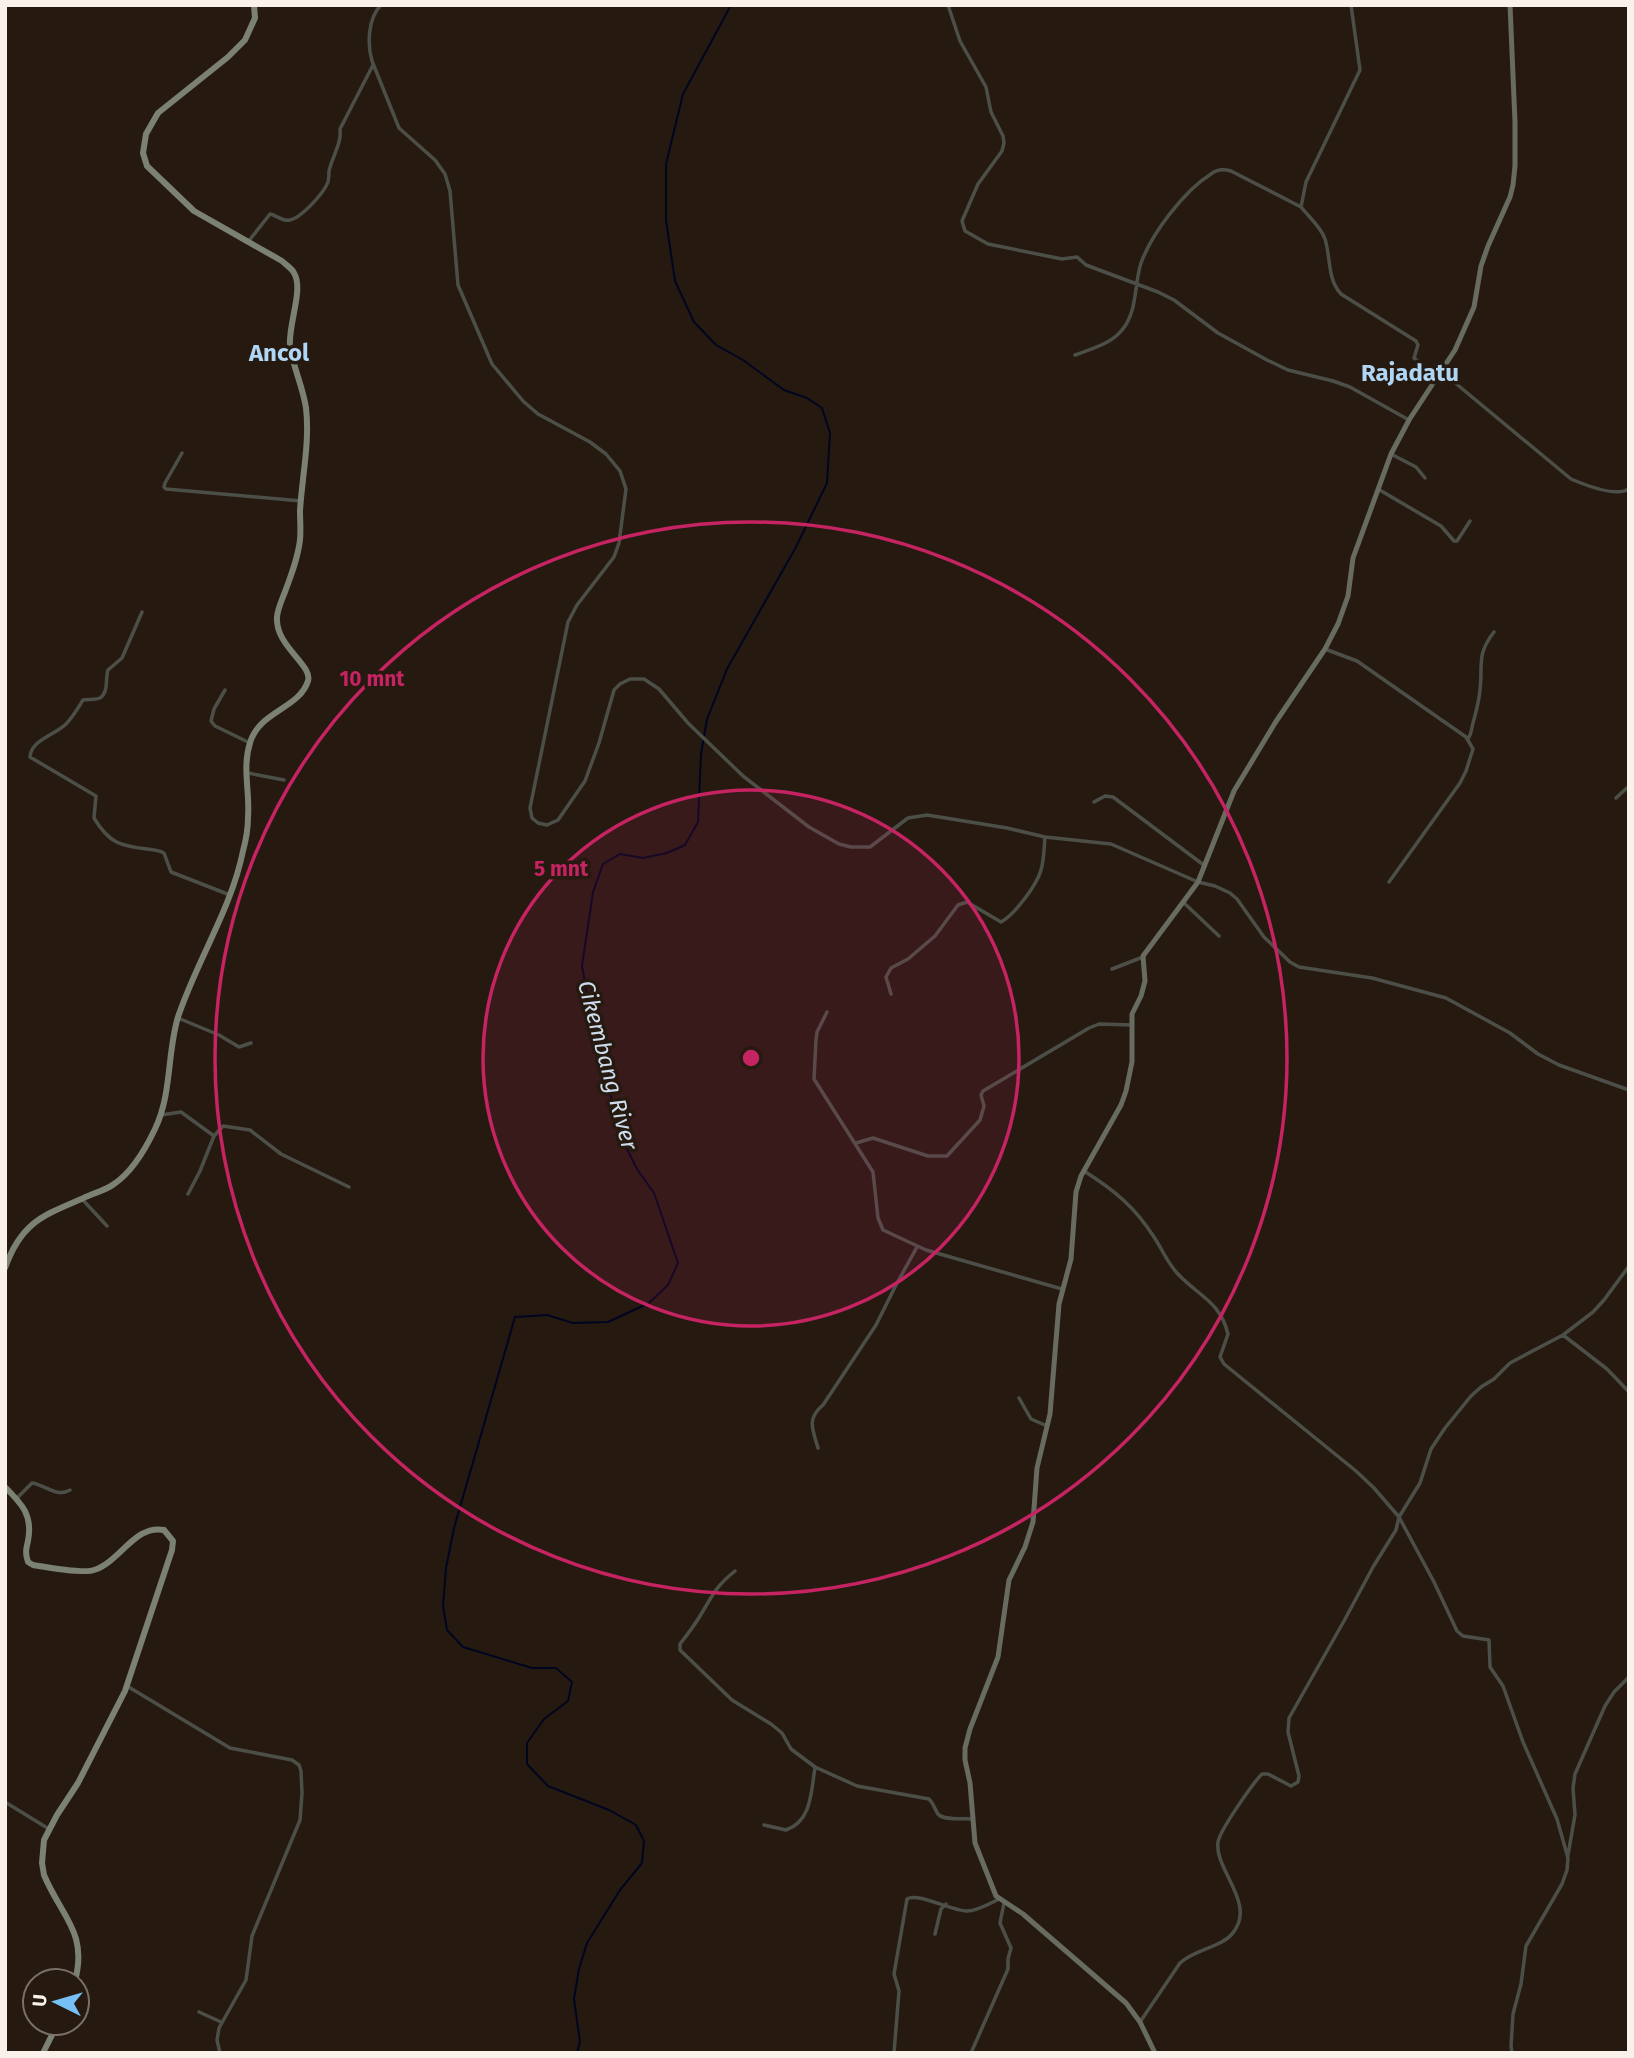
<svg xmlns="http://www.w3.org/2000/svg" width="1634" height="2058" font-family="'Fira Sans',sans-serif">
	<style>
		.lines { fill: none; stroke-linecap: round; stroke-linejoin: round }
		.stream { stroke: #000520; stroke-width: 2 }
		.street { stroke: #4c4f48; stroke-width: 3.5 }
		.secondary { stroke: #676b60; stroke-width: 5 }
		.primary { stroke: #7b8173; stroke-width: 6 }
		.ring { fill: none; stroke: #c52362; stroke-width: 3.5 }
		.labels { text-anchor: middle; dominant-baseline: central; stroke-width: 7; stroke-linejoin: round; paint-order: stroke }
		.water-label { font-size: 23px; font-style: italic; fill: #cedced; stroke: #261a10 }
		.quarter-label { font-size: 24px; font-weight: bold; fill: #afd6f5; stroke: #261a10 }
		.centre { fill: #c52362; stroke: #261a10; stroke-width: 3.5 }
		.ring-label { font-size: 21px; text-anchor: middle; font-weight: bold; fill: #c52362; stroke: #261a10; stroke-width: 7; stroke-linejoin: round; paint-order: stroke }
	</style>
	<rect width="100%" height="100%" fill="#261a10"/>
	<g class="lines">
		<path class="stream" d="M 577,2053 L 580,2042 L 574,1999 L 579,1969 L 587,1943 L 620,1890 L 642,1863 L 644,1841 L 636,1825 L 609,1810 L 548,1786 L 527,1764 L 527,1743 L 544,1719 L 568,1701 L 572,1682 L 556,1668 L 532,1668 L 463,1647 L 447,1630 L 443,1606 L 446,1568 L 454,1528 L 515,1317 L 547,1315 L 573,1323 L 608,1322 L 649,1303 L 668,1285 L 678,1263 L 654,1193 L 637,1169 L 625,1145 L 611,1096 L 592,1021 L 582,966 L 593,892 L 603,864 L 620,854 L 643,858 L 667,853 L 685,845 L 698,822 L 701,754 L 707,719 L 727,669 L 796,547 L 827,483 L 830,433 L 822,408 L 807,398 L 784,390 L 743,360 L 716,345 L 694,322 L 675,281 L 666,220 L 666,164 L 683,94 L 731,5"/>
		<path class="street" d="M 381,5 C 368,18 367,44 372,61 L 399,128 L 435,160 L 445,174 L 450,191 L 458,285 L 492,364 L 523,401 L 538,414 L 590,442 L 606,454 L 620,471 L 626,489 L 619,543 L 614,557 L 577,605 L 568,622 L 530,808 L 532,818 L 538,823 L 547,825 L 558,820 L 585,781 L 599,743 L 614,690 L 620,684 L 630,679 L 644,679 L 659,689 L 688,723 L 743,776 L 809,827 L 839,844 L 851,847 L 870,847 L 908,818 L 927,815 L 1007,828 L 1045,837 L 1111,844 L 1198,882 L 1215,886 L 1230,893 L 1237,899 L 1264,937 L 1290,962 L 1299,967 L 1372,978 L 1446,998 L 1510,1033 L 1538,1054 L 1559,1065 L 1629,1090
			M 948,5 L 960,41 L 986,87 L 991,112 L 1003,136 L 1004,143 L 1002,151 L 978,184 L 962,221 L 965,231 L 988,244 L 1062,259 L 1077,257 L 1086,265 L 1158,292 L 1174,300 L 1218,333 L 1267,360 L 1288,370 L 1333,381 L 1350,387 L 1409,420
			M 1351,5 L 1360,70 L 1306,182 L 1301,207 C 1309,217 1321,227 1325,239 C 1331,258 1327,279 1341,294 L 1416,341 L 1418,345 L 1414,358 L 1437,376
			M 248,242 L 270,214 C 277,215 282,222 290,220 C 301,218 324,193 328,182 C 329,178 329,175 329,171 C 332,157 342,143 340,129 L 373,65
			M 1075,355 C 1091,349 1111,344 1122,330 C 1138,311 1134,284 1141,263 C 1152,233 1184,191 1211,174 C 1217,169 1224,169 1231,171 L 1301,207
			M 1442,372 L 1571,479 C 1585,485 1616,497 1629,489
			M 182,453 L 165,483 L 164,487 L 166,489 L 301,501
			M 1391,454 L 1416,467 L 1425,478
			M 1378,489 L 1441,526 L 1454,541 L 1457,541 L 1470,521
			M 142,612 L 122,658 L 108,670 C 105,679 109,692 100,698 C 96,700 88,699 83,700 C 78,708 73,717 66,724 C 55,735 31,740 30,757 L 96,796 L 94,818 C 109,843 120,846 147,849 C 153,850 158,850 164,853 L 171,872 L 230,895
			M 1325,649 L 1357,661 L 1466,737 L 1473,749 L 1466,771 L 1460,783 L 1389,882
			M 225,690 L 214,709 L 211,721 L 215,726 L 250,743
			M 1468,739 C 1472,733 1471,730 1473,723 C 1476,712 1479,702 1480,690 C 1483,665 1476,655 1494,632
			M 248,773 L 284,780
			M 1616,798 L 1629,786
			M 1094,802 L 1105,796 L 1113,797 L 1205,866
			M 1183,902 L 1219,936
			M 1112,969 L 1143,957
			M 891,994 L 886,977 L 891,968 L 908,959 L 935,936 L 958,905 L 967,902 L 1001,922 C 1014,915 1037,885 1041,870 C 1044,860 1044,848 1045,837
			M 827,1012 L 817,1032 L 816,1040 L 814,1079 L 873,1172 L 878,1218 L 883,1230 L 926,1250 L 1062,1289
			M 178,1018 L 219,1035 L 239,1047 L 251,1043
			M 161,1115 L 181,1112 L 214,1136 L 223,1126 L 250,1130 L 281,1154 L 349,1187
			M 856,1143 L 873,1138 L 928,1156 L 947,1156 L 980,1120 L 984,1106 L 981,1095 L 983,1091 L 1089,1028 L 1099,1024 L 1132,1025
			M 1084,1171 C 1114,1190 1134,1206 1154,1237 C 1162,1249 1167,1262 1177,1273 C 1198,1296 1220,1301 1228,1334 L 1220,1357 L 1224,1364 L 1356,1471 L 1374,1488 L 1399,1517 L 1434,1582 L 1457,1631 L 1463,1636 L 1489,1640 L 1490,1667 L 1503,1686 L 1523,1742 L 1557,1819 L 1568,1858 L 1567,1870 L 1562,1884 L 1526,1946 L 1521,1984 L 1513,2014 L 1511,2046 L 1512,2053
			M 188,1194 L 200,1171 L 214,1136
			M 82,1199 L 107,1226
			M 1563,1335 L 1607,1369 L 1629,1392
			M 1019,1398 L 1031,1419 L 1047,1426
			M 818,1448 C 813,1430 806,1419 823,1405 L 876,1325 L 896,1285 L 917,1247
			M 17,1498 L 32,1483 C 46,1485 56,1498 70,1490
			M 735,1571 C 715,1587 713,1595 700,1616 C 694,1626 687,1635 680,1644 L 680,1650 L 732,1700 L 771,1724 L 782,1733 L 791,1749 L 815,1767 L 857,1786 L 929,1799 C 934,1804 934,1808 938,1814 C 944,1821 963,1818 972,1819
			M 127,1686 L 230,1748 L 292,1760 L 299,1765 L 301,1771 L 302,1793 L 300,1820 L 252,1936 L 246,1980 L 219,2028 L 217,2040 L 220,2053
			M 5,1802 L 49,1829
			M 764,1825 L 786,1830 C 812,1821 811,1791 815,1768
			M 1568,1855 L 1575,1815 L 1573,1788 L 1575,1774 L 1605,1706 L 1614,1692 L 1629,1677
			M 935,1934 L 941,1909 L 946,1904
			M 199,2012 L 221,2022
			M 1140,2022 L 1180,1963 C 1194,1950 1221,1947 1232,1934 C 1258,1904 1214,1870 1218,1842 C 1220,1830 1253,1783 1262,1774 L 1268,1774 L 1291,1786 L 1298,1782 L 1299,1776 L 1288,1732 L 1289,1718 L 1344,1621 L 1373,1567 L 1396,1530 L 1399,1517 L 1420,1483 L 1431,1449 L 1445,1428 L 1471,1396 L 1481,1387 L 1494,1379 L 1510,1363 L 1563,1335 L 1593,1312 L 1604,1300 L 1629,1266
			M 894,2053 L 899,1991 L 894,1974 L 907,1899 C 918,1892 952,1911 967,1911 C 977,1911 989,1904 999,1899
			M 971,2053 L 1008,1969 L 1008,1959 L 1011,1948 L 1000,1923 L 1004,1903"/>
		<path class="secondary" d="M 1155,2053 L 1140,2022 L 1126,2003 L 1023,1914 L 996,1896 L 975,1843 L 970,1783 L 965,1760 L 965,1748 L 970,1729 L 998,1657 L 1009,1580 L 1025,1547 L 1033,1522 L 1037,1468 L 1050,1414 L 1059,1304 L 1071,1259 L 1076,1192 L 1081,1176 L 1121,1105 L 1126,1091 L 1132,1062 L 1132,1014 L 1141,996 L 1145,981 L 1143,956 L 1198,882 L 1234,791 L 1275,723 L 1325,649 L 1338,624 L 1348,596 L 1353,558 L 1391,454 L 1409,420 L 1455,350 L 1474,307 L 1481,266 L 1488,246 L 1510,197 L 1513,185 L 1515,166 L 1515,122 L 1510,5"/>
		<path class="primary" d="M 5,1268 C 22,1220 45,1215 88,1196 C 97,1192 106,1190 114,1184 C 132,1172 146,1148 155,1129 C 172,1094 167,1053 178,1017 C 197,960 231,910 243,851 C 246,840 248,828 248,817 C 250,792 242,767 250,743 C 259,711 299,709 308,681 C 313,665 275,646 277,617 C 278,607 283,598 286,589 C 292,573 298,557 300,540 C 301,530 300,521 300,511 C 302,477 310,442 306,408 C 303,387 293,367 290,346 C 288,325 304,289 294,273 C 292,268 286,265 282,261 L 194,211 L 147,166 L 143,153 L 146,134 L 158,113 L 228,57 L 245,40 L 255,18 L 254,5
			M 5,1487 C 22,1504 33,1515 28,1541 C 26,1549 25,1554 28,1562 L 33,1565 C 45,1567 84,1574 94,1570 C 120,1562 135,1524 164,1530 L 173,1541 L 172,1550 L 125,1691 L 78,1783 L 57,1815 L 44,1840 L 42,1863 L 44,1875 C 61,1916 88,1932 75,1981
			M 43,2053 L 58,2023"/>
	</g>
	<circle cx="751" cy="1058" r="268" fill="#c52362" fill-opacity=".12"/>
	<g class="ring">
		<circle cx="751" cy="1058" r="268"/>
		<circle cx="751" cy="1058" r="536"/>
	</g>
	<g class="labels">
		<g class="water-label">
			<text transform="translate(608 1065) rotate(75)">Cikembang River</text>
		</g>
		<g class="quarter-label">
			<text x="279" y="353">Ancol</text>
			<text x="1410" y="373">Rajadatu</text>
		</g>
	</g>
	<circle cx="751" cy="1058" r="10" class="centre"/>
	<g class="ring-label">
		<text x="372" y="686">10 mnt</text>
		<text x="561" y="876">5 mnt</text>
	</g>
	<rect width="1634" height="2058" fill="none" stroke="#faf1ea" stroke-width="14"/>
	<g transform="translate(56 2002) rotate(275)"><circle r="33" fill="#261a10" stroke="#7b7067" stroke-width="2"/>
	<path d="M0-5L12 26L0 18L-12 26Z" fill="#77c0f7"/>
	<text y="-10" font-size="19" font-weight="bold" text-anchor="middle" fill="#faf1ea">U</text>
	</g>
</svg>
